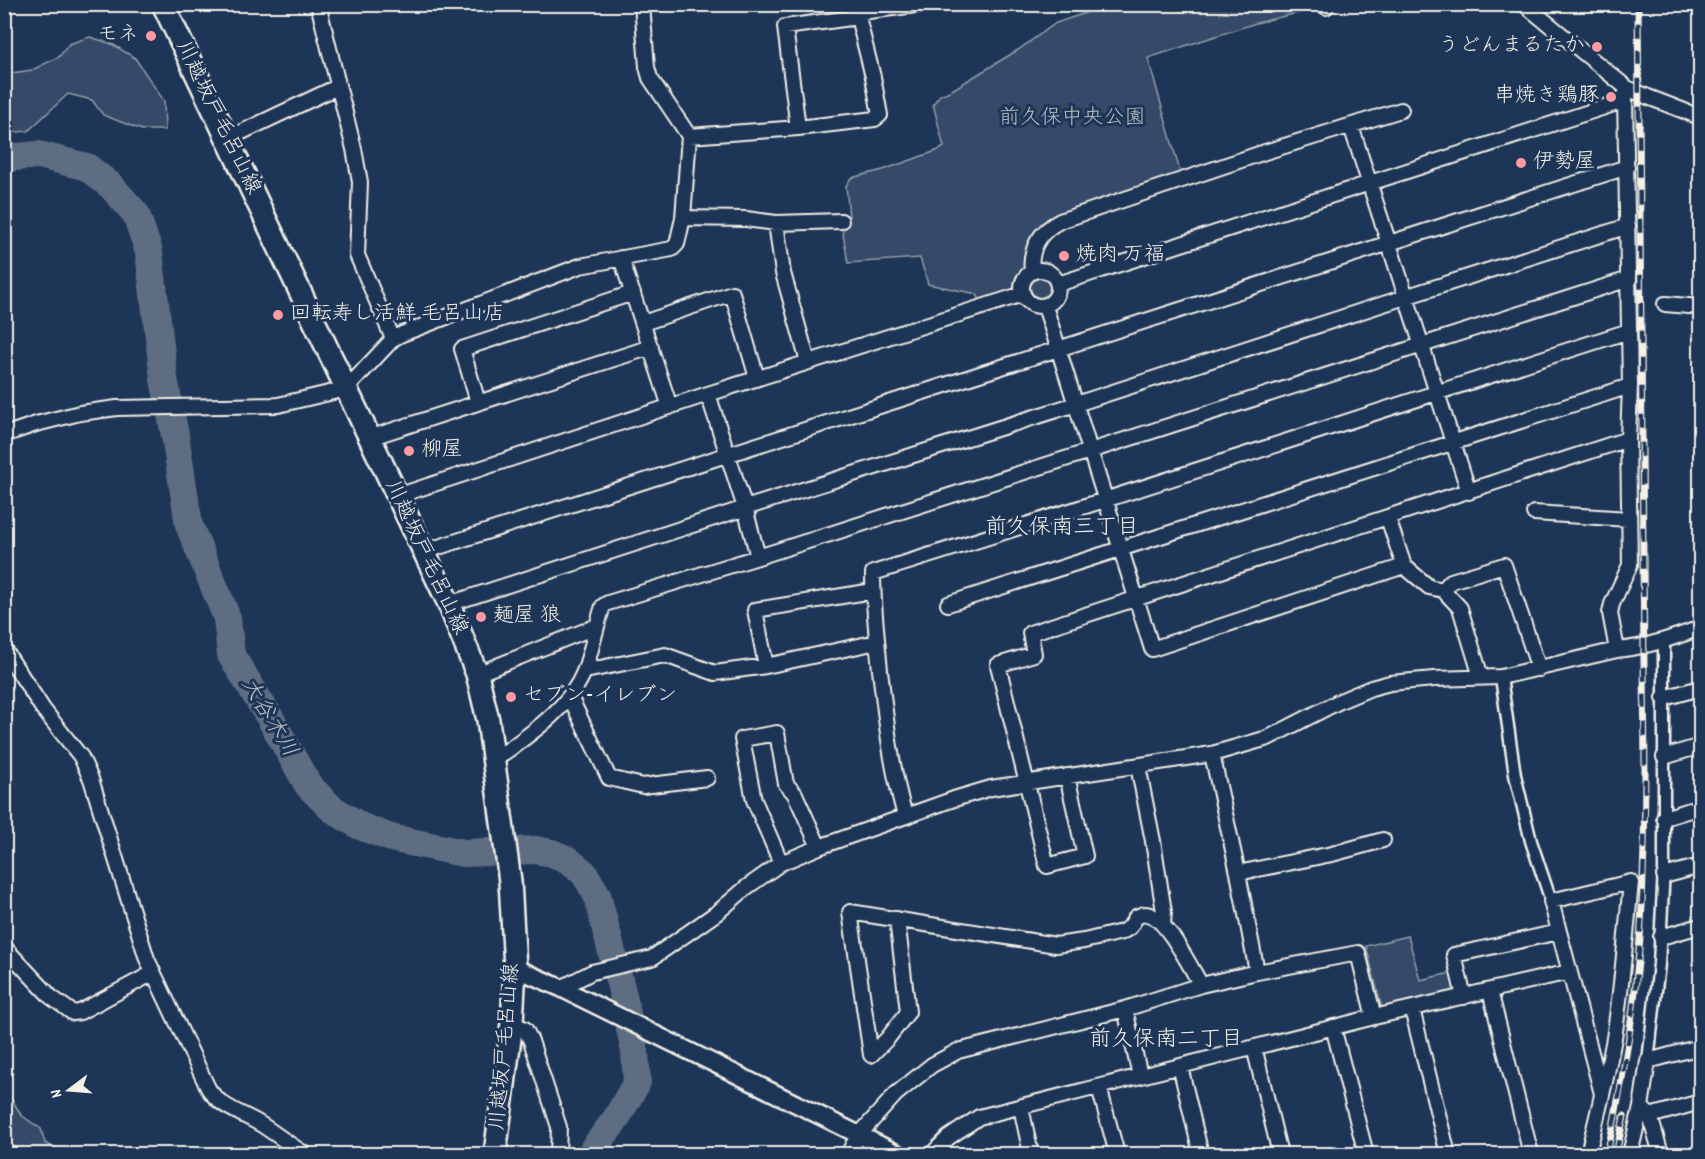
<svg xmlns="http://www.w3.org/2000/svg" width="1705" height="1159" font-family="Dekko,'Klee One',sans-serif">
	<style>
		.green { fill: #354a67; stroke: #949ea8; stroke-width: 1.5 }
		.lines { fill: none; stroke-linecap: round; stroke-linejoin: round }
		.river { stroke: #5e6d82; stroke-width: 28 }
		.pedestrian-casing { stroke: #f4f1e8; stroke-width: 15 }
		.minor-casing { stroke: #f4f1e8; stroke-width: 18 }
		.tertiary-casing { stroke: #f4f1e8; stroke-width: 21 }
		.primary-casing { stroke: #f4f1e8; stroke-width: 26 }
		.pedestrian { stroke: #1d3557; stroke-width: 10 }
		.minor { stroke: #1d3557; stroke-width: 14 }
		.tertiary { stroke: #1d3557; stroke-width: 16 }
		.primary { stroke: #1d3557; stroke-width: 21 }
		.rail-casing { stroke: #f4f1e8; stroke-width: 7 }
		.rail { stroke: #1d3557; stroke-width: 4.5; stroke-dasharray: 14; stroke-linecap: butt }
		.poi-dot { fill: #ff9aa2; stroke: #1d3557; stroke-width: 2 }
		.labels { text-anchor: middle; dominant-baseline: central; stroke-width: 6; stroke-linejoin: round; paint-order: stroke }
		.poi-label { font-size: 21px; fill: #f4f1e8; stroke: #1d3557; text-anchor: start }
		.street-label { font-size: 21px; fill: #f4f1e8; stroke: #1d3557 }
		.park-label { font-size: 21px; fill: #bbbfc1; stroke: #1d3557 }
		.neighbourhood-label { font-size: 22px; fill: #f4f1e8; stroke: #1d3557 }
		.water-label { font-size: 22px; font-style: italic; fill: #c0c3c4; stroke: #1d3557 }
	</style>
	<rect width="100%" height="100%" fill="#1d3557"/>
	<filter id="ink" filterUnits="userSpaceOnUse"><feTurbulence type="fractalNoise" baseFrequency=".0167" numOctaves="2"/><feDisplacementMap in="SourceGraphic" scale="12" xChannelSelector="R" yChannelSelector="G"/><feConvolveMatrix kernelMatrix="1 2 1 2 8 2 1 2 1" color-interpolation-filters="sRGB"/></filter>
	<g filter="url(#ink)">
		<path class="green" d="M 1109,5 L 1300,5 L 1302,12 L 1256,23 L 1148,58 L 1181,175 L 1050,219 L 1025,266 L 1016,276 L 1014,283 L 1014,291 L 980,302 L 977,294 L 928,284 L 920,258 L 848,263 L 840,216 L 849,216 L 846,186 L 851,178 L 883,170 L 939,150 L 944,147 L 933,104 L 940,95 L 952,90 L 1018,50 L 1056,23 Z
			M 90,37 L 112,44 L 135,58 L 164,101 L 165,130 L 142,130 L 121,122 L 103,115 L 92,100 L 68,94 L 28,131 L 5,133 L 5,74 L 32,70 L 59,57 L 69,44 Z
			M1030 288a11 11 0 1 1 22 0a11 11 0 1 1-22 0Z
			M 1408,936 L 1420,980 L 1451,973 L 1455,991 L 1382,1009 L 1366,946 Z
			M 4,1086 L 21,1115 L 41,1129 L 45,1143 C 49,1145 52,1147 56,1148 C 67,1151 70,1145 82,1154 L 5,1154 Z"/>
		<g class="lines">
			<path class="river" d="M 4,158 L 39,155 L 87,167 L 111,186 L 136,214 L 149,252 L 164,379 L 175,435 L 189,525 L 227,618 L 231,655 L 270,718 L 308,785 L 331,808 L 360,826 L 391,838 L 463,853 L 536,850 L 552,853 L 568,860 L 584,873 L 597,895 L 623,995 L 635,1052 L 637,1082 L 616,1119 L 594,1148 L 592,1154"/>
			<defs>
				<path id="pedestrian" d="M 1501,677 L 1515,775 L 1531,841 L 1551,901
					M 1648,1061 L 1659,964 L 1664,869 L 1664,641"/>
				<path id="minor" d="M 318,4 L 354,149 L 360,182 L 357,255 L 393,339
					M 1326,4 L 1326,7
					M 1524,4 L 1627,88 L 1648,97 L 1700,117
					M 1351,126 L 1469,492
					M 798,128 L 785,27 L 858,17 L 861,12 L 924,4
					M 689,136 L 798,128 L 875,119 L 880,115 L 873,77 L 858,17
					M 227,139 L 337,87
					M 683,218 L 746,219 L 776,223 L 841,221
					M 776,223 L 783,273 L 808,362
					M 621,258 L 670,407
					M1022 288a18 18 0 1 1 36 0a18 18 0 1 1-36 0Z
					M 1032,272 C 1029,249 1040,231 1060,221 L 1265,152 L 1401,110
					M 1058,284 L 1617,103 L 1625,96
					M 1665,304 L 1700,307
					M 1045,306 L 1152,649 L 1404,566
					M 643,323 L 732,293 L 757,378
					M 708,394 L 745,508 L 758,557
					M 478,402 L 462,349 L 633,293
					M 4,435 L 36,424 L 80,413 L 117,408 L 278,405 L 346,389 L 393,339 L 402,334 L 580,266 L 672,249 L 677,244 L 683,218 L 689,136 L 650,78 L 647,67 L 642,4
					M 369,438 L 651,347
					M 397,496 L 708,394 L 1023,294
					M 1534,513 L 1629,519
					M 1388,518 L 1404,566 L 1429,587 L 1443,590 L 1460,608 L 1481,677
					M 423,552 L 1627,167
					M 1443,590 L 1451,581 L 1504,565 L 1539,669
					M 449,604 L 745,508 L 1076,404 L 1405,297 L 1628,226
					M 948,604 L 1630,386
					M 4,649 L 43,709 L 81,757 L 91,779 L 147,959 L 208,1088 C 220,1108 243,1113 262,1125 C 276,1134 290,1145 305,1154
					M 1617,650 L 1610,613 L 1612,604 L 1630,565 L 1628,439 L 1630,386 L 1625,96 L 1627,90
					M 766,666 L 755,610 L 873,591
					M 585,671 L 665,655 L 715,673 L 766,666 L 877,642
					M 477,674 L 597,626
					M 570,697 L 609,778 L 643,786 L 707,778
					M 1664,698 L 1700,688
					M 1212,754 L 1238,873 L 1257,972
					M 1664,757 L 1700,746
					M 494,760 C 526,737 571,708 585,669 C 592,649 596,627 603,606 L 608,603 L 758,557 L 1629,279
					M 1138,766 L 1153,841 L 1164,912 L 1163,924
					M 1067,776 L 1085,856 L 1047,866 L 998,665 L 1034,654 L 1030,633 L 1628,439
					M 905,816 C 891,766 886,721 880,670 C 877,638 873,606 873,573 C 1126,495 1377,411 1629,331
					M 1664,818 L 1700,807
					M 781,863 L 754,800 L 742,739 L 777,733 L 786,784 L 795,794 L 819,847
					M 1238,873 L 1332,854 L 1383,840
					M 1664,876 L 1700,866
					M 897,919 L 908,1012 L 888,1038 L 871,1055 L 850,912 L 1056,945 L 1084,941 L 1122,932 L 1130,927 L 1136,917 C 1139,916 1142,914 1145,914 C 1164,913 1192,970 1201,985
					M 1661,937 L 1700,926
					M 4,947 L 51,997 L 73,1013 L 80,1012 L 153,973
					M 561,988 L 592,972 L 652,958 L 718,912 L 747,887 L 781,863 L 819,847 L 954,799 L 991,788 L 1212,754 L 1268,738 L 1340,701 L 1371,688 L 1390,683 L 1434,679 L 1501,677 L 1617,650 C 1647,647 1673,638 1700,628
					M 1490,991 L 1531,1154
					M 1464,997 L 1454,955 L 1559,932
					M 1412,1009 L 1448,1154
					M 512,1023 L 525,1029 L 531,1041 L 559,1127 L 558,1154
					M 1333,1027 L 1366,1154
					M 1254,1047 L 1280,1154
					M 1180,1066 L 1201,1154
					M 1140,1076 L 1125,1009 L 1201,985 L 1257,972 L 1358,953 L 1374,1017
					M 1099,1087 L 1117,1154
					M 1021,1107 L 1031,1154
					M 1641,1107 L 1648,1061 L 1700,1047
					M 1650,1116 L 1661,1154
					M 848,1154 L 858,1136 L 896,1094 L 932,1065 L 958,1051 L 1125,1009
					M 932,1154 L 948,1138 L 979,1117 L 1374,1017 L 1569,972
					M 1588,1154 C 1597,1116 1607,1077 1614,1038 C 1622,986 1626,934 1631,882 L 1551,901 L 1602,1094
					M 1630,1154 L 1641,1107 L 1650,1116 L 1700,1102"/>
				<path id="tertiary" d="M 515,968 L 561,988 L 898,1154"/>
				<path id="primary" d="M 163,4 L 449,604 L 477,674 L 488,720 L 510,881 L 515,968 L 512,1023 L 495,1154"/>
			</defs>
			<use href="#pedestrian" class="pedestrian-casing"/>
			<use href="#minor" class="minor-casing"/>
			<use href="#tertiary" class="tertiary-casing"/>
			<use href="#primary" class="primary-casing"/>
			<use href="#pedestrian" class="pedestrian"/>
			<use href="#minor" class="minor"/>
			<use href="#tertiary" class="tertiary"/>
			<use href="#primary" class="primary"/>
			<defs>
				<path id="rail" d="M 1607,1154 C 1625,1073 1638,990 1642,906 C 1644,862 1645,817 1645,773 L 1638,4
					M 1616,1154 L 1624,1116"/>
			</defs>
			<use href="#rail" class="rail-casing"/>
			<use href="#rail" class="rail"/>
		</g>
	</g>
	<g class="poi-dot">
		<circle cx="151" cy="36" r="6"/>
		<circle cx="1597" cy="47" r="6"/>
		<circle cx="1611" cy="97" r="6"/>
		<circle cx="1521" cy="163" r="6"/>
		<circle cx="1064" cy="256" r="6"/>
		<circle cx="278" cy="315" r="6"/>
		<circle cx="409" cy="451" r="6"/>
		<circle cx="481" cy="617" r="6"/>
		<circle cx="511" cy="697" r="6"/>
	</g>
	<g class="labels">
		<g class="poi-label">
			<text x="139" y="36" text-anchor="end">モネ</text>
			<text x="1585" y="47" text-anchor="end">うどんまるたか</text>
			<text x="1599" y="97" text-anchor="end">串焼き鶏豚</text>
			<text x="1533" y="163">伊勢屋</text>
			<text x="1076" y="256">焼肉 万福</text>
			<text x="290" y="315">回転寿し活鮮 毛呂山店</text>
			<text x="421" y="451">柳屋</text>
			<text x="493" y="617">麺屋 狼</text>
			<text x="523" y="697">セブン-イレブン</text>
		</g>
		<g class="street-label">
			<text transform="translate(217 118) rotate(64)">川越坂戸毛呂山線</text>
			<text transform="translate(425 558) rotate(65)">川越坂戸毛呂山線</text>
			<text transform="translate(506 1047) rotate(-85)">川越坂戸毛呂山線</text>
		</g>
		<g class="park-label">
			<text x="1072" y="119">前久保中央公園</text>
		</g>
		<g class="neighbourhood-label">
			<text x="1062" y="528">前久保南三丁目</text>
			<text x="1166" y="1040">前久保南二丁目</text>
		</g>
		<g class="water-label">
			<text transform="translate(268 718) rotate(59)">大谷木川</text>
		</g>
	</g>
	<rect width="1705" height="1159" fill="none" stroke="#1d3557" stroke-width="24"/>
	<rect x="12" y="12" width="1681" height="1135" fill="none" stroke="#f4f1e8" stroke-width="2" filter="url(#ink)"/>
	<g transform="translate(69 1090) rotate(254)" stroke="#1d3557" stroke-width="4.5" paint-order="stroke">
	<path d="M0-4.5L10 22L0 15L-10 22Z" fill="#f4f1e8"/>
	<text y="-9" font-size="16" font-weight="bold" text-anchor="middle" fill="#f4f1e8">N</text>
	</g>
</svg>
